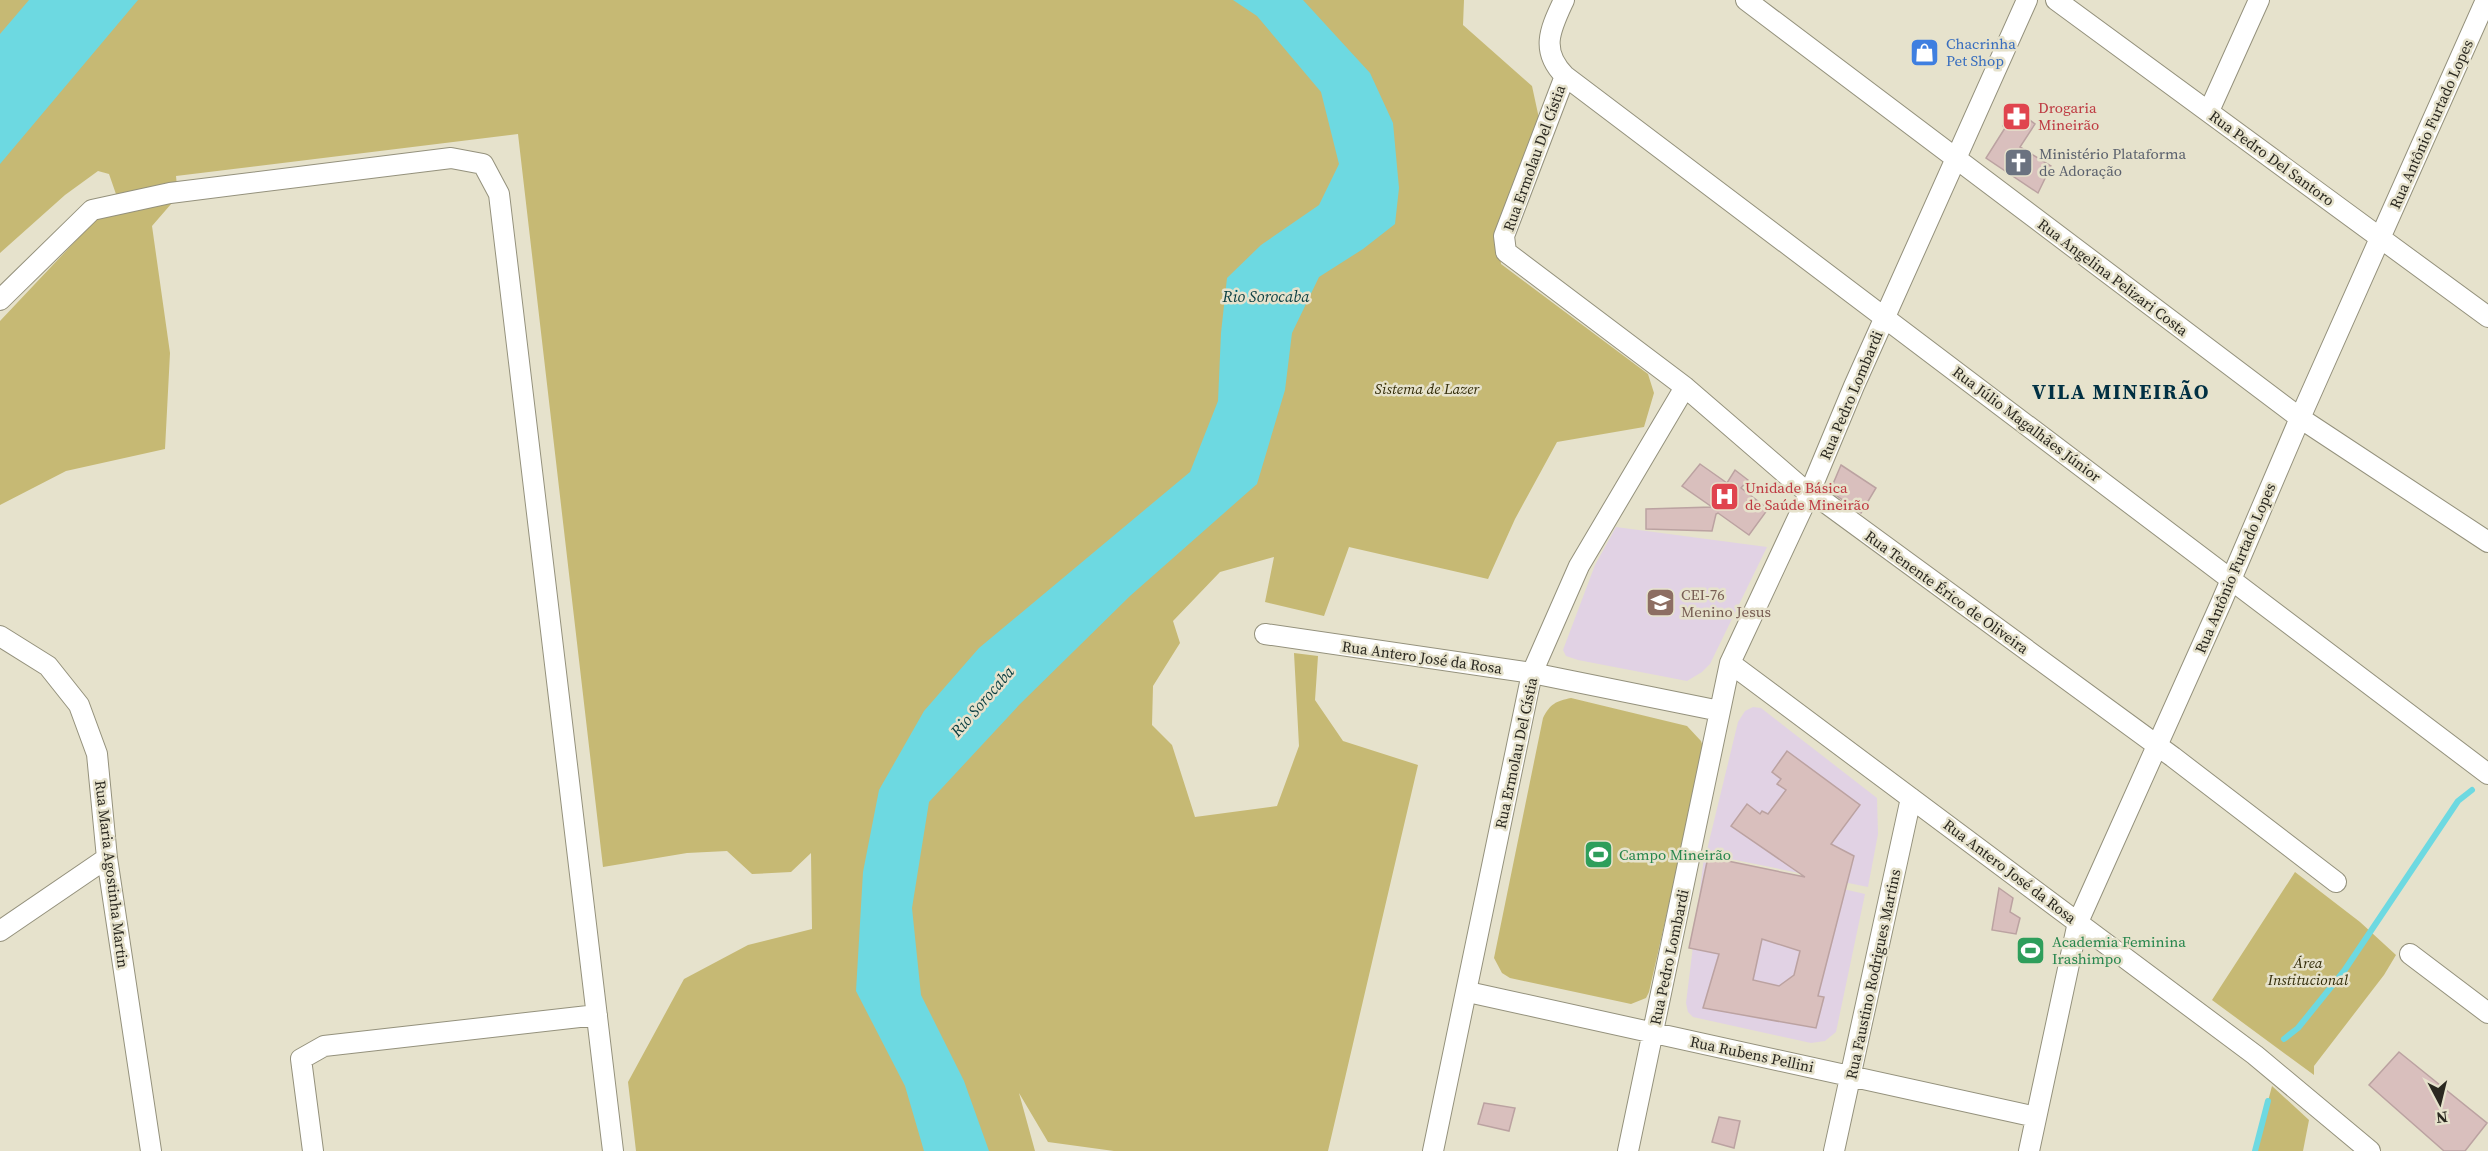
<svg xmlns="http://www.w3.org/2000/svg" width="2488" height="1151" font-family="'Source Serif 4',serif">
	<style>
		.education { fill: #e1d2e4 }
		.green { fill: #c6b974 }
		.water { fill: #6dd9e1 }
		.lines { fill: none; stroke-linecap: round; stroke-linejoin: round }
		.stream { stroke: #6dd9e1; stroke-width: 6 }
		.building { fill: #d9bfbd; stroke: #bba2a1; stroke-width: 1.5; fill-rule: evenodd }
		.minor-casing { stroke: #94917c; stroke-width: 22 }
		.minor { stroke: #fff; stroke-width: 20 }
		.labels { text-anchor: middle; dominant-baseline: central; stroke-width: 5; stroke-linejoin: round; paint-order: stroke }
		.shop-label { font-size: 15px; fill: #366cbe; stroke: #e6e2cc; text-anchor: start }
		.health-label { font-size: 15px; fill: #be3a42; stroke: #e6e2cc; text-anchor: start }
		.street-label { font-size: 15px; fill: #2a2820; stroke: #e6e2cc }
		.worship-label { font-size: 15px; fill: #5b616d; stroke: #e6e2cc; text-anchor: start }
		.park-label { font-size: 15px; font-style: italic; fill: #332c09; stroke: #e6e2cc }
		.education-label { font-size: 15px; fill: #785e54; stroke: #e6e2cc; text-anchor: start }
		.leisure-label { font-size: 15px; fill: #27864d; stroke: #e6e2cc; text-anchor: start }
		.water-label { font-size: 16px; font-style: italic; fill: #083d40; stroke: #e6e2cc }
		.district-label { font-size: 21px; font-weight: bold; letter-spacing: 1.5px; fill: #003043; stroke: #e6e2cc }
	</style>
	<rect width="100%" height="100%" fill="#e6e2cc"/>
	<path class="education" d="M 1616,527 L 1767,547 L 1710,664 L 1702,672 L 1687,681 L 1578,660 L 1566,656 L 1563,650 L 1595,565 Z
		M 1753,707 L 1761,708 L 1877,798 L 1878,834 L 1868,887 L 1706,854 L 1738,722 L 1745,711 Z
		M 1704,857 L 1865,894 L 1836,1032 L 1825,1041 L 1811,1043 L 1693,1017 L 1688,1012 L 1686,1003 Z"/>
	<path class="green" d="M 0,0 L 1464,0 L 1463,25 L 1532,86 L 1540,123 L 1499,239 L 1501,264 L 1648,374 L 1654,393 L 1644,427 L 1557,442 L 1515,519 L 1488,579 L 1349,547 L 1324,616 L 1265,602 L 1274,557 L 1220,572 L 1173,621 L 1180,643 L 1153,686 L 1152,725 L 1172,745 L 1195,817 L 1277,806 L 1299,746 L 1294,653 L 1318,656 L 1315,700 L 1343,741 L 1418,765 L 1328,1151 L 1114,1151 L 1048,1142 L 1019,1093 L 1035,1151 L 636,1151 L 628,1082 L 684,979 L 748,945 L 812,929 L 811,853 L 791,872 L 752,874 L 727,851 L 687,853 L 603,867 L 518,134 L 176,176 L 178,196 L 152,226 L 170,353 L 165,449 L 66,471 L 0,505 L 0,321 L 117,197 L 109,174 L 98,171 L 65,195 L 0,253 Z
		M 1571,698 L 1687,726 L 1701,741 L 1704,750 L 1649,992 L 1646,998 L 1631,1004 L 1510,978 L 1502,973 L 1494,958 L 1543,718 C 1550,704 1556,701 1571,698 Z
		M 2295,872 L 2360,922 L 2396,955 L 2384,975 L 2314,1066 L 2314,1075 L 2212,1000 Z
		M 2272,1086 L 2309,1120 L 2303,1151 L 2255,1151 Z"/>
	<path class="water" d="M 29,0 L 138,0 L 0,164 L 0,34 Z
		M 1233,0 L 1303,0 L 1370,73 L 1393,123 L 1399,188 L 1395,224 L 1363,249 L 1319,277 L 1292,333 L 1285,390 L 1257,484 L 1130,596 L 1020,704 L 929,802 L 912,908 L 921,995 L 964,1081 L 989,1151 L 924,1151 L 905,1086 L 856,991 L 863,872 L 879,790 L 924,711 L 979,648 L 1190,472 L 1218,401 L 1221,333 L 1227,278 L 1261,245 L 1319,205 L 1339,164 L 1321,92 L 1257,16 Z"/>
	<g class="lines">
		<path class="stream" d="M 2284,1039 L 2298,1028 L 2344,971 L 2458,801 L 2472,790
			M 2255,1151 L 2268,1101"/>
	</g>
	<path class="building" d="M 2014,108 L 2035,124 L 2020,147 L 2051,166 L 2038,193 L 1986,158 L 2005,128 L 2003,126 Z
		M 1700,464 L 1727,483 L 1735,470 L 1748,480 L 1741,488 L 1768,509 L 1749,535 L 1718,513 L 1716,514 L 1712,531 L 1646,529 L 1646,509 L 1712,507 L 1682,486 Z
		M 1841,465 L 1876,488 L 1861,513 L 1830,491 Z
		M 1787,751 L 1860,805 L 1831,844 L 1854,856 L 1818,996 L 1824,997 L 1816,1028 L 1703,1008 L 1719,954 L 1689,948 L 1708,857 L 1805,877 L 1731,826 L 1747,804 L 1760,814 L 1762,811 L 1768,814 L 1786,790 L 1777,784 L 1781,779 L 1772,772 ZM 1762,939 L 1800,951 L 1794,975 L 1779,986 L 1753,980 Z
		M 1999,888 L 2013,898 L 2010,912 L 2020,918 L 2016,934 L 1992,930 Z
		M 2399,1052 L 2487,1123 L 2465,1151 L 2444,1151 L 2369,1085 Z
		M 1484,1103 L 1515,1108 L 1509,1131 L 1478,1124 Z
		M 1719,1117 L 1740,1121 L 1734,1148 L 1712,1142 Z"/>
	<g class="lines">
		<defs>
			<path id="minor" d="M 1564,0 C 1551,28 1539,50 1565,76 L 2488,774
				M 1746,0 L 2300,418 L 2488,542
				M 2056,0 L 2488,317
				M 1565,76 L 1504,236 L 1506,252 L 1685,387 L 1809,494 L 1826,503 L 2173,757 L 2336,882
				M 2209,111 L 2259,0
				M 0,300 L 92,210 L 170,193 L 451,158 L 483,164 L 499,194 L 613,1151
				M 1265,634 L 1532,673 L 1720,711
				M 0,636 L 48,666 L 79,705 L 97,754 L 107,858 L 151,1151
				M 1730,663 L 2255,1055 L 2370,1151
				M 0,931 L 107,858
				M 2410,954 L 2488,1013
				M 1468,992 L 2036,1117
				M 313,1151 L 301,1059 L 324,1046 L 597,1015
				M 1433,1151 L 1532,673 L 1579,566 L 1685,387
				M 1628,1151 L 1730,663 L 1809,494 L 1854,386 L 2027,0
				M 1834,1151 L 1911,798
				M 2029,1151 L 2078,922 L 2221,603 L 2300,418 L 2486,0"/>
		</defs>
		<use href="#minor" class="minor-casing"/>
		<use href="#minor" class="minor"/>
	</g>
	<defs>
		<symbol id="shop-square" viewBox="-11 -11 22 22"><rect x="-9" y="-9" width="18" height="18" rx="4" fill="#3f7fe0" stroke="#e6e2cc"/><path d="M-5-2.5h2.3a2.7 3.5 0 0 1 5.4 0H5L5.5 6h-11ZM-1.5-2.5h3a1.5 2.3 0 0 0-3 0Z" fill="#fff"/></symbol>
		<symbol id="pharmacy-square" viewBox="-11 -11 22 22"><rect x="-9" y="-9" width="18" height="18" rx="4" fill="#e0444e" stroke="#e6e2cc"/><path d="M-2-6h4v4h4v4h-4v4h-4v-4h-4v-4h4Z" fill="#fff"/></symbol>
		<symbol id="church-square" viewBox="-11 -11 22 22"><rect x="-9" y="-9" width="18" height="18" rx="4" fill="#6b7280" stroke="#e6e2cc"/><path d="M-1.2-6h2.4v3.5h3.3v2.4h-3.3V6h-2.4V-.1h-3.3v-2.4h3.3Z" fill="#fff"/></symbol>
		<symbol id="hospital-square" viewBox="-11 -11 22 22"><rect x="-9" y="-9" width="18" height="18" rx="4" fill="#e0444e" stroke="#e6e2cc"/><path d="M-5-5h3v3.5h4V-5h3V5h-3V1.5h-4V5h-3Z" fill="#fff"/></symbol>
		<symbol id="school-square" viewBox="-11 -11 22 22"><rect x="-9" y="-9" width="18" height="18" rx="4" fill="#8d6e63" stroke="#e6e2cc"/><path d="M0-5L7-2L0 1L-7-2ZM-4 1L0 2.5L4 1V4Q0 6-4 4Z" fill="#fff"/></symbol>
		<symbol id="stadium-square" viewBox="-11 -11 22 22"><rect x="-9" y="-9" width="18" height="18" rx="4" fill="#2e9e5b" stroke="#e6e2cc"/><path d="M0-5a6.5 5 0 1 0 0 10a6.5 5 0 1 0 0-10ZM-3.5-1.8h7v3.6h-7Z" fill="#fff"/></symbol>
	</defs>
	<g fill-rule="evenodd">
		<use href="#shop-square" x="1908" y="36" width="33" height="33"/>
		<use href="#pharmacy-square" x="2000" y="100" width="33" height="33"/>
		<use href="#church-square" x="2002" y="146" width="33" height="33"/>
		<use href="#hospital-square" x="1708" y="480" width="33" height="33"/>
		<use href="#school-square" x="1644" y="586" width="33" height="33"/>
		<use href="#stadium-square" x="1582" y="838" width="33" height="33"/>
		<use href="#stadium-square" x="2014" y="934" width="33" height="33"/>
	</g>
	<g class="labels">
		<g class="shop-label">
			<text x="1946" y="43">Chacrinha<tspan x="1946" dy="17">Pet Shop</tspan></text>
		</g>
		<g class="health-label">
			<text x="2038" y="107">Drogaria<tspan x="2038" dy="17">Mineirão</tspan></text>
			<text x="1745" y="487">Unidade Básica<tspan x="1745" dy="17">de Saúde Mineirão</tspan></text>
		</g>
		<g class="street-label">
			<text transform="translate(2431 124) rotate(-66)">Rua Antônio Furtado Lopes</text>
			<text transform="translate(1534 158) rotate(-70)">Rua Ermolau Del Cístia</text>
			<text transform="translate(2272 158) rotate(36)">Rua Pedro Del Santoro</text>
			<text transform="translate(2113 277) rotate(37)">Rua Angelina Pelizari Costa</text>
			<text transform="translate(1851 395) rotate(-67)">Rua Pedro Lombardi</text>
			<text transform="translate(2027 424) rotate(37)">Rua Júlio Magalhães Júnior</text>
			<text transform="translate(2235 568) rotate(-67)">Rua Antônio Furtado Lopes</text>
			<text transform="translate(1947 592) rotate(36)">Rua Tenente Érico de Oliveira</text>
			<text transform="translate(1422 657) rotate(8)">Rua Antero José da Rosa</text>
			<text transform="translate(1516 753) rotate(-78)">Rua Ermolau Del Cístia</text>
			<text transform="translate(2010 871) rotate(37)">Rua Antero José da Rosa</text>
			<text transform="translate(112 874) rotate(83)">Rua Maria Agostinha Martin</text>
			<text transform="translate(1669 957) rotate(-78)">Rua Pedro Lombardi</text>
			<text transform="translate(1873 974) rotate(-78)">Rua Faustino Rodrigues Martins</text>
			<text transform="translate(1752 1054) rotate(12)">Rua Rubens Pellini</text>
		</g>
		<g class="worship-label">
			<text x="2039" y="153">Ministério Plataforma<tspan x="2039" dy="17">de Adoração</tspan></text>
		</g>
		<g class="park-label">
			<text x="1427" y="388">Sistema de Lazer</text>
			<text x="2308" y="962">Área<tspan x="2308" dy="17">Institucional</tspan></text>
		</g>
		<g class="education-label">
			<text x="1681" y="594">CEI-76<tspan x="1681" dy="17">Menino Jesus</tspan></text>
		</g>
		<g class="leisure-label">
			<text x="1619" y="854">Campo Mineirão</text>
			<text x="2052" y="941">Academia Feminina<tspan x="2052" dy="17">Irashimpo</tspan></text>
		</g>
		<g class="water-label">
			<text x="1266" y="296">Rio Sorocaba</text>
			<text transform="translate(982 701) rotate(-49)">Rio Sorocaba</text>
		</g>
		<g class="district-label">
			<text x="2121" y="391">VILA MINEIRÃO</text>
		</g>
	</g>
	<g transform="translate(2440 1103) rotate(173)" stroke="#e6e2cc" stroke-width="4.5" paint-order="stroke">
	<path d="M0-4.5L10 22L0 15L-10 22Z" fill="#2a2820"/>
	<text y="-9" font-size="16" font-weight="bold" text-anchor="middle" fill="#2a2820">N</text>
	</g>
</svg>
